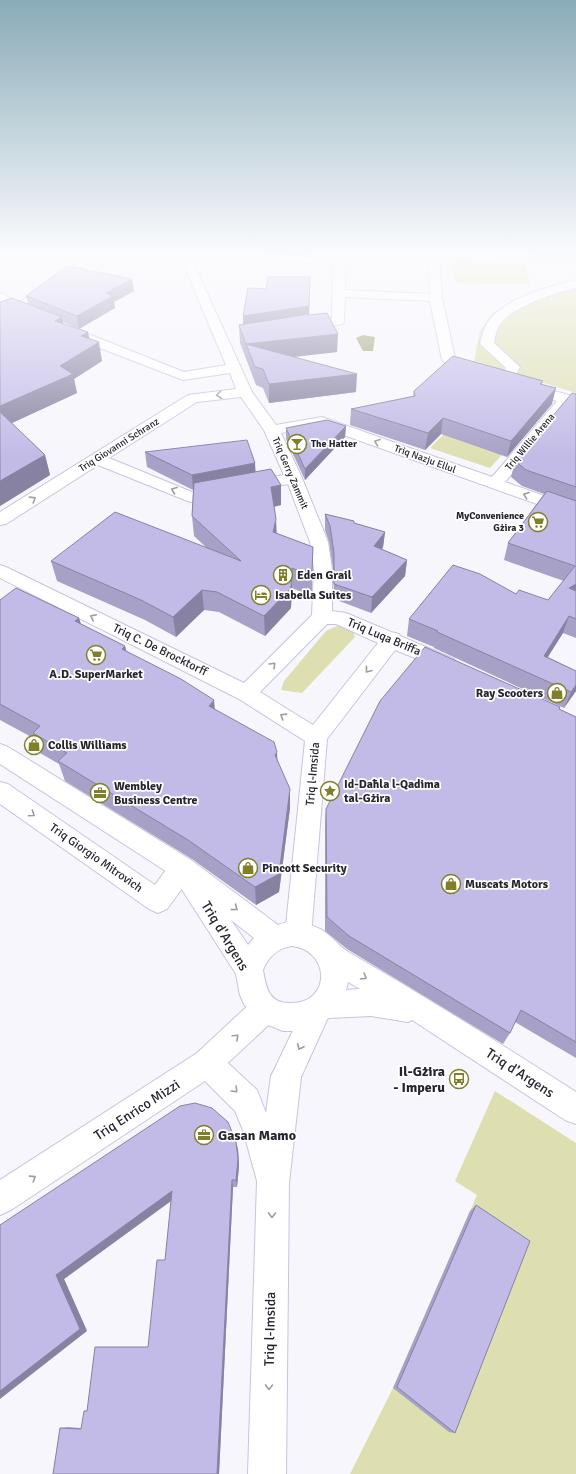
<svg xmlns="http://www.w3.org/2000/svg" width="576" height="1474" font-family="Signika,sans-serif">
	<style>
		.green { fill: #dedfb1 }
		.water { fill: #9c9d6f }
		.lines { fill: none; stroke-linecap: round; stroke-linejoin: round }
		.minor-casing { stroke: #c8c4df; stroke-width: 2 }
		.tertiary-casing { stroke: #c8c4df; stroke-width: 2 }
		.secondary-casing { stroke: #c8c4df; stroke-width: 2 }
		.minor { fill: #fff; fill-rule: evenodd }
		.tertiary { fill: #fff; fill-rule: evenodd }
		.secondary { fill: #fff; fill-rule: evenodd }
		.wall { fill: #a7a0c7 }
		.shaded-wall { fill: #8882a2 }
		.building { fill: #c2bae7; stroke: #8882a2 }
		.oneway { stroke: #9d9ca1 }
		.labels { text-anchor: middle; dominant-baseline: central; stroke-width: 3.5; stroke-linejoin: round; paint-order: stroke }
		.far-street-label { font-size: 10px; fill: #26242f; stroke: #fff }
		.far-poi-label { font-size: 10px; font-weight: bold; fill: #26242f; stroke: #fff; text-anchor: start }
		.poi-label { font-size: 12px; font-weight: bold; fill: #26242f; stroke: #fff; text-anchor: start }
		.street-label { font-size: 12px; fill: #26242f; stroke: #fff }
		.near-street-label { font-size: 14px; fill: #26242f; stroke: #fff }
		.near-poi-label { font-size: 14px; font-weight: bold; fill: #26242f; stroke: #fff; text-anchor: end }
	</style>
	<rect width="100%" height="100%" fill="#f7f6fc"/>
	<path class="green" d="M 530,254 L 576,254 L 576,265 L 533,264 Z
		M 451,261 L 524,263 L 530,284 L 455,283 Z
		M 576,282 L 576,393 L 474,361 L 480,331 L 492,313 L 520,299 Z
		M 448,430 L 507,449 L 490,468 L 430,448 Z
		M 337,626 L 352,630 L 355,637 L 302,693 L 281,690 L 284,681 L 326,631 Z
		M 495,1091 L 576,1143 L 576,1474 L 350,1474 L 393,1388 L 477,1195 L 455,1181 Z"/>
	<path class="water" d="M 363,335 L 375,337 L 373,351 L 363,351 L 356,338 Z"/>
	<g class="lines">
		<defs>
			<path id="minor" d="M 89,254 L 102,254 L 26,309 L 35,312 L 36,315 L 35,318 L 30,319 L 17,315 L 0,322 L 0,313 L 8,309 L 0,303 L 0,293 L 4,294 L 17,304 Z
				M 179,254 L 252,254 L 339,258 L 343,259 L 345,261 L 345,290 L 430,294 L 427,254 L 439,254 L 442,298 L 455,358 L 480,368 L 482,371 L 480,374 L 475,375 L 450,367 L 442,360 L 430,301 L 345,297 L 344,321 L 343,324 L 302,331 L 297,330 L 295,327 L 297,324 L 332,318 L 333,264 L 191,258 L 252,392 L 276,425 L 322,417 L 492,477 L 557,401 L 520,390 L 518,387 L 520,384 L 525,383 L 576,397 L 576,406 L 569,405 L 505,482 L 576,507 L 576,518 L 321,427 L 281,433 L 302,478 L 328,542 L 332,569 L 332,611 L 346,613 L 391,632 L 399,634 L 400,636 L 454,659 L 457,664 L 454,669 L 447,671 L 395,650 L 327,739 L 311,935 L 307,944 L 298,947 L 289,944 L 285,935 L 305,741 L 239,699 L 0,578 L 0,565 L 6,567 L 244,683 L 312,615 L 314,569 L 310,542 L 288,484 L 190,502 L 98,465 L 6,524 L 0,525 L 0,512 L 188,395 L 236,389 L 230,373 L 183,380 L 66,335 L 64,332 L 66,329 L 76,329 L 184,372 L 226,365 ZM 241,397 L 264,430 L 284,475 L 192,492 L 109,458 L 197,402 ZM 327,624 L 336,624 L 378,643 L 313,725 L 260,692 Z
				M 576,280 L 576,288 C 556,292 513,307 501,323 C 497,328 495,336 494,343 L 520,367 C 515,377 509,386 497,383 L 495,380 L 506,368 L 480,344 C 482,335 485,325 491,318 C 508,298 550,286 576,280 Z
				M 0,782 L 8,784 L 155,885 L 173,860 L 182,857 L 191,860 L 194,868 L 191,876 L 167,909 L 158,913 L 149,909 L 0,804 Z
				M 265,995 L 275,999 L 279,1009 L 275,1019 L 217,1073 L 11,1210 L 0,1215 L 0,1180 L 197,1053 L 255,999 Z"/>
			<path id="tertiary" d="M 317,997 L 327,1001 L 331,1011 L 301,1077 L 289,1183 L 286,1474 L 248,1474 L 257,1181 L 243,1130 L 235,1111 L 197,1073 L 192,1063 L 197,1053 L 207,1048 L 217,1053 L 257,1090 L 266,1113 L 271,1076 L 276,1066 L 307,1001 Z"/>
			<path id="secondary" d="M 0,744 L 8,747 L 191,860 L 278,925 C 293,919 308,923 322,930 C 332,936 339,947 350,953 C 426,997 501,1044 576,1092 L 576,1124 L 565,1120 L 412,1020 L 408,1022 L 371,1016 L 329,1018 L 301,1031 L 283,1031 L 256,1020 L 244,1004 L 240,995 L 236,974 L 181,888 L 178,879 L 0,764 ZM 231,920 L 254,938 L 248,945 ZM 292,946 C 330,950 332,1003 291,1003 C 269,1004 266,988 263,970 C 268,957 278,948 292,946 ZM 348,982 L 360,989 L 346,990 Z"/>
		</defs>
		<use href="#minor" class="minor-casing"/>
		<use href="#tertiary" class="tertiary-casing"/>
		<use href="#secondary" class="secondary-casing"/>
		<use href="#minor" class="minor"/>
		<use href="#tertiary" class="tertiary"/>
		<use href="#secondary" class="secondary"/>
	</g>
	<path class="wall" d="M 285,254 L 312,254 L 312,255 Z
		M 132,279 L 134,291 L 114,302 L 115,308 L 79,329 L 63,322 L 63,324 L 89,339 L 102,361 L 74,379 L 77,393 L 12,423 L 45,455 L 50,475 L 0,506 L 28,304 L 26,296 Z
		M 309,315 L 337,352 L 294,357 L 356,392 L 269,403 L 263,388 L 256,385 L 240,343 L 239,325 Z
		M 543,381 L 542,384 L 552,404 L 507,457 L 441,434 L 425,450 L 350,425 L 351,409 L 413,396 L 414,391 Z
		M 576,394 L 576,638 L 563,633 L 548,657 L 576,671 L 576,691 L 564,708 L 434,648 L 434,647 L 407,636 L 409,619 L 516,594 L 548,600 L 564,581 L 504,560 L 508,543 L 544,494 L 522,486 L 511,477 L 515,461 Z
		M 346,426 L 345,437 L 305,480 L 286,439 L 286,428 Z
		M 145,452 L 256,472 L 281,505 L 274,507 L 276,533 L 313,547 L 312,591 L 306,589 L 306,594 L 292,588 L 291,608 L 265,636 L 219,612 L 204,610 L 176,637 L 145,620 L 57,581 L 51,561 L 207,548 L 194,536 L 192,516 L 193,490 L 147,467 Z
		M 325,514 L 354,521 L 354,523 L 385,532 L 383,547 L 382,549 L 407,560 L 405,576 L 371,613 L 334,599 L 333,569 L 329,542 L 325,530 Z
		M 0,600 L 79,618 L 81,624 L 125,646 L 126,651 L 215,710 L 278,761 L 290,808 L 279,892 L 256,905 L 192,859 L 65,781 L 59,764 L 40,753 L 35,739 L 0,720 Z
		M 559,709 L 576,717 L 576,1058 L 515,1022 L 510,1033 L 503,1044 L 347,949 L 325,931 L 325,824 L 326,809 Z
		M 238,1149 L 239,1166 L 237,1187 L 233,1187 L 219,1474 L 53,1474 L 60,1428 L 68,1427 L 81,1428 L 87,1410 L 148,1347 L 165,1260 L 171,1201 L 64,1279 L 87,1331 L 0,1225 Z
		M 476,1205 L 455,1433 L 449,1432 L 393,1388 L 470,1211 Z"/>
	<path class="shaded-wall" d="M 310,277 L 309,320 L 243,331 L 243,316 Z
		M 132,279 L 134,291 L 114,302 L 115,308 L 79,329 L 77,316 L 106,293 Z
		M 62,317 L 66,336 L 55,321 Z
		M 88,332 L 91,347 L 99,342 L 102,361 L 74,379 L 77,393 L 1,428 L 0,423 L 0,406 L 60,366 L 81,336 Z
		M 338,334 L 337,352 L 253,361 L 246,344 L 247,362 L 246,344 Z
		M 357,374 L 356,392 L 269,403 L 269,384 Z
		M 556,388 L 552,404 L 507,457 L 511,441 Z
		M 443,418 L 441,434 L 425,450 L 428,433 Z
		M 346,426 L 345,437 L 305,480 L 305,469 Z
		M 45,455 L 50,475 L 0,506 L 0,481 Z
		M 255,463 L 256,478 L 193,490 L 192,475 Z
		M 281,485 L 281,505 L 271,507 L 271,487 Z
		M 276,519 L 277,539 L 273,532 Z
		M 385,532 L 383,547 L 373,561 L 374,546 Z
		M 407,560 L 405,576 L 371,613 L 372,597 Z
		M 292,568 L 292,588 L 291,608 L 265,636 L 264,616 Z
		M 576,584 L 576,598 L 569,588 Z
		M 202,590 L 204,610 L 176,637 L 173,617 Z
		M 569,616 L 563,633 L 538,672 L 544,656 Z
		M 79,618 L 85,639 L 75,621 Z
		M 125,646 L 130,667 L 122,649 Z
		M 576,685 L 576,691 L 564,708 L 571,692 Z
		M 214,700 L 216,721 L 209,706 Z
		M 277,752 L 278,772 L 275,755 Z
		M 290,789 L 290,808 L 279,892 L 256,905 L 255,887 Z
		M 236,1142 L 238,1149 L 239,1166 L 237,1187 L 236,1180 Z
		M 232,1180 L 233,1187 L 219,1474 L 217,1474 Z
		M 172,1191 L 175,1198 L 64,1279 L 87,1331 L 0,1399 L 0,1391 L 56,1275 Z"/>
	<path class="building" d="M 68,266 L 132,279 L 106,293 L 113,296 L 77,316 L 26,296 Z
		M 268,277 L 310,277 L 309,306 L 243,316 L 248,288 L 266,289 Z
		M 12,298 L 62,317 L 55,321 L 88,332 L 81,336 L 99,342 L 60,366 L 73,374 L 0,406 L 0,302 Z
		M 327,313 L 338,334 L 246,344 L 239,325 L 309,314 L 309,315 Z
		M 246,344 L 357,374 L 269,384 L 263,369 L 255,367 Z
		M 453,356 L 543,381 L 540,384 L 556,388 L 511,441 L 443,418 L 428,433 L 351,409 L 415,396 L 414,391 Z
		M 572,393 L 576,394 L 576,487 L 526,470 L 515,461 Z
		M 0,412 L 45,455 L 0,481 Z
		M 327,420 L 346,426 L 305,469 L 286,428 Z
		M 247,440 L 255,463 L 192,475 L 145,452 Z
		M 271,469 L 281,485 L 271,487 L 276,519 L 273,532 L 313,547 L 312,571 L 306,569 L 306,574 L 292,568 L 291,588 L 264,616 L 217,592 L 202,590 L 173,617 L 141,600 L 51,561 L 115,512 L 241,561 L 192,516 L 194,483 Z
		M 547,491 L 576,501 L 576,584 L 569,588 L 576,591 L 576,619 L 569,616 L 544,656 L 576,671 L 576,685 L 571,692 L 437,632 L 438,631 L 409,619 L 453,565 L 480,574 L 516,594 L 519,590 L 548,600 L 575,566 L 508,543 Z
		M 325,514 L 354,521 L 354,523 L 385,532 L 374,546 L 407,560 L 372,597 L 334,584 L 334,553 L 330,526 Z
		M 16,588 L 79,618 L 75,621 L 125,646 L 122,649 L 181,679 L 214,700 L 209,706 L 274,742 L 277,752 L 275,755 L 290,789 L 279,874 L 255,887 L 188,840 L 58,761 L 67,753 L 33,733 L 40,726 L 0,704 L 0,600 Z
		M 425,647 L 560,707 L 559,709 L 576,717 L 576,1042 L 521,1010 L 510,1033 L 349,936 L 327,917 L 326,809 L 380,701 Z
		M 195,1103 L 212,1108 L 228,1122 L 236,1142 L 238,1159 L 236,1180 L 232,1180 L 217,1474 L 53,1474 L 60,1428 L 81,1429 L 84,1411 L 87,1411 L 95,1347 L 148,1347 L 157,1260 L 165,1260 L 172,1191 L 56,1275 L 80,1329 L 0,1391 L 0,1225 L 180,1106 Z
		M 476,1205 L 530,1241 L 455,1433 L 397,1387 Z"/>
	<defs><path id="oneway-chevron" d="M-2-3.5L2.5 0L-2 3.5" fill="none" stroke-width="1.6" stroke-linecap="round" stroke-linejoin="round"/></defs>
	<g class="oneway">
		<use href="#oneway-chevron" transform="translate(219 395) rotate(173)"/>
		<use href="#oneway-chevron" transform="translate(377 442) rotate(-160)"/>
		<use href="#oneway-chevron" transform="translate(174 490) rotate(-158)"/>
		<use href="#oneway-chevron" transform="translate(526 495) rotate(-160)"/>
		<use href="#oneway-chevron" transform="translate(33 499) rotate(-32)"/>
		<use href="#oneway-chevron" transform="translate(93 617) rotate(-154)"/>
		<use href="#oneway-chevron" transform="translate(273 665) rotate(-45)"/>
		<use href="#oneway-chevron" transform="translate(368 670) rotate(128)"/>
		<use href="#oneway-chevron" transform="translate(283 716) rotate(-148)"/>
		<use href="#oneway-chevron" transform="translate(32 814) rotate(35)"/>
		<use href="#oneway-chevron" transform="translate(235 908) rotate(37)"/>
		<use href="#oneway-chevron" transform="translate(364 977) rotate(31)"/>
		<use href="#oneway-chevron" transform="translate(236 1037) rotate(-43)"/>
		<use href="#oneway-chevron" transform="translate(300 1047) rotate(115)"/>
		<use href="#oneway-chevron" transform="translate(235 1090) rotate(45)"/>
		<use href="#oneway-chevron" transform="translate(33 1178) rotate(-33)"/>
		<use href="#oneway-chevron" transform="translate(272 1215) rotate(91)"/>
		<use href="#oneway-chevron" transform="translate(269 1387) rotate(91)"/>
	</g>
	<linearGradient id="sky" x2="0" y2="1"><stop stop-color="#89abb8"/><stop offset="0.55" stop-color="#fbfbfe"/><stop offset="1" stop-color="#fbfbfe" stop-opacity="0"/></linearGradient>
	<rect width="576" height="460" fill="url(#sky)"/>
	<defs>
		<symbol id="bar-ring" viewBox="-11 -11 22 22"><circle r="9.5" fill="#fff" stroke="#818029" stroke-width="1.5"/><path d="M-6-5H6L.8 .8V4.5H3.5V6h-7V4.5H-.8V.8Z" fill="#818029"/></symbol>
		<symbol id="supermarket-ring" viewBox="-11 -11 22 22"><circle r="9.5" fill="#fff" stroke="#818029" stroke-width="1.5"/><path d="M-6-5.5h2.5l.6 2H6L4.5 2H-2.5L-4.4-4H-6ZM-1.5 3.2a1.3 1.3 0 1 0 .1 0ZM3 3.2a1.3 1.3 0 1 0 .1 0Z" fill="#818029"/></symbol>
		<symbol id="building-ring" viewBox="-11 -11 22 22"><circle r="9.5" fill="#fff" stroke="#818029" stroke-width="1.5"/><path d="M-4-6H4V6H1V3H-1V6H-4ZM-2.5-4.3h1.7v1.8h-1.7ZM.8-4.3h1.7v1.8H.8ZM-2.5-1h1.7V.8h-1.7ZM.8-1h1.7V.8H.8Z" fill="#818029"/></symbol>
		<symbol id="hotel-ring" viewBox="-11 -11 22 22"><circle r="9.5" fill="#fff" stroke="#818029" stroke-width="1.5"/><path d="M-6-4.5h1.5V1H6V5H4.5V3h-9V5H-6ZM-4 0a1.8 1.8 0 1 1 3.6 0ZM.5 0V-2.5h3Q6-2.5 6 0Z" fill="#818029"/></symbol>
		<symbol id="shop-ring" viewBox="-11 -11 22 22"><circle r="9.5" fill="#fff" stroke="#818029" stroke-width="1.5"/><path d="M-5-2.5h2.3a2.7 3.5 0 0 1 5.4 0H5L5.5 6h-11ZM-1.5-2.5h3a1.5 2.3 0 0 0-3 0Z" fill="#818029"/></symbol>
		<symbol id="sight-ring" viewBox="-11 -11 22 22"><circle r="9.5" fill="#fff" stroke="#818029" stroke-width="1.5"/><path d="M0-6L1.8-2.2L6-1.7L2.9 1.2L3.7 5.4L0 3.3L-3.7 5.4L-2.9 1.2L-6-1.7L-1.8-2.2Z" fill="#818029"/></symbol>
		<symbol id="office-ring" viewBox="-11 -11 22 22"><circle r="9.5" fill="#fff" stroke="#818029" stroke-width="1.5"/><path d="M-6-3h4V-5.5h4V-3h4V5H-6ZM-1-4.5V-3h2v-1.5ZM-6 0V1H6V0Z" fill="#818029"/></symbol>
		<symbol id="bus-ring" viewBox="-11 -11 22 22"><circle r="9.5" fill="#fff" stroke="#818029" stroke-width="1.5"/><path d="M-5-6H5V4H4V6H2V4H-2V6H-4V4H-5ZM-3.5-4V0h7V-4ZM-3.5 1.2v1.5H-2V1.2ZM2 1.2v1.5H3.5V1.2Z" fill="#818029"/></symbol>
	</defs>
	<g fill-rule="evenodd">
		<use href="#bar-ring" x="286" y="433" width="22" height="22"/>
		<use href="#supermarket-ring" x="527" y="511" width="22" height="22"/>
		<use href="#building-ring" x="272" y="564" width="22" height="22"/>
		<use href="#hotel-ring" x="250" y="584" width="22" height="22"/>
		<use href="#supermarket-ring" x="85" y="644" width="22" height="22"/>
		<use href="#shop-ring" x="546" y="682" width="22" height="22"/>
		<use href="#shop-ring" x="23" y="734" width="22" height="22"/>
		<use href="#sight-ring" x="319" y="780" width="22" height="22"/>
		<use href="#office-ring" x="89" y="782" width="22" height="22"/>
		<use href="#shop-ring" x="237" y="857" width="22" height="22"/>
		<use href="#shop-ring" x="440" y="873" width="22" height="22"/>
		<use href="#bus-ring" x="448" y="1068" width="22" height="22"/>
		<use href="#office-ring" x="193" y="1124" width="22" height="22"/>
	</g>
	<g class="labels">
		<g class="far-street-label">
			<text transform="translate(530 442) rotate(-50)">Triq Willie Arena</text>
			<text transform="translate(119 445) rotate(-32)">Triq Giovanni Schranz</text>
			<text transform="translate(425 459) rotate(20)">Triq Nazju Ellul</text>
			<text transform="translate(290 473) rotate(67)">Triq Gerry Zammit</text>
		</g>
		<g class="far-poi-label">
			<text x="311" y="444">The Hatter</text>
			<text x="524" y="516" text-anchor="end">MyConvenience<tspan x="524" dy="12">Gżira 3</tspan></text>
		</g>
		<g class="poi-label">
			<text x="297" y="575">Eden Grail</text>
			<text x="275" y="595">Isabella Suites</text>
			<text x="96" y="674" text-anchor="middle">A.D. SuperMarket</text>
			<text x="543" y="693" text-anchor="end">Ray Scooters</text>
			<text x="48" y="745">Collis Williams</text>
			<text x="344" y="784">Id-Daħla l-Qadima<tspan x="344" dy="14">tal-Gżira</tspan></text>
			<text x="114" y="786">Wembley<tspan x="114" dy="14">Business Centre</tspan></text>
			<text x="262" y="868">Pincott Security</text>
			<text x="465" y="884">Muscats Motors</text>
		</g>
		<g class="street-label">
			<text transform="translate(384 637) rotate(23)">Triq Luqa Briffa</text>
			<text transform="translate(160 650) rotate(26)">Triq C. De Brocktorff</text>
			<text transform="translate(313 774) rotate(-85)">Triq l-Imsida</text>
			<text transform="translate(96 858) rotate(35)">Triq Giorgio Mitrovich</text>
		</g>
		<g class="near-street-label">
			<text transform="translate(225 936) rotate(59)">Triq d'Argens</text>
			<text transform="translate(520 1073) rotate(33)">Triq d'Argens</text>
			<text transform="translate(137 1110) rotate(-33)">Triq Enrico Mizzi</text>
			<text transform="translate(270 1329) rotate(-89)">Triq l-Imsida</text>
		</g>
		<g class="near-poi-label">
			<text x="445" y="1071">Il-Gżira<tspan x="445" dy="16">- Imperu</tspan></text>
			<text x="218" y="1135" text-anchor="start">Gasan Mamo</text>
		</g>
	</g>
</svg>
